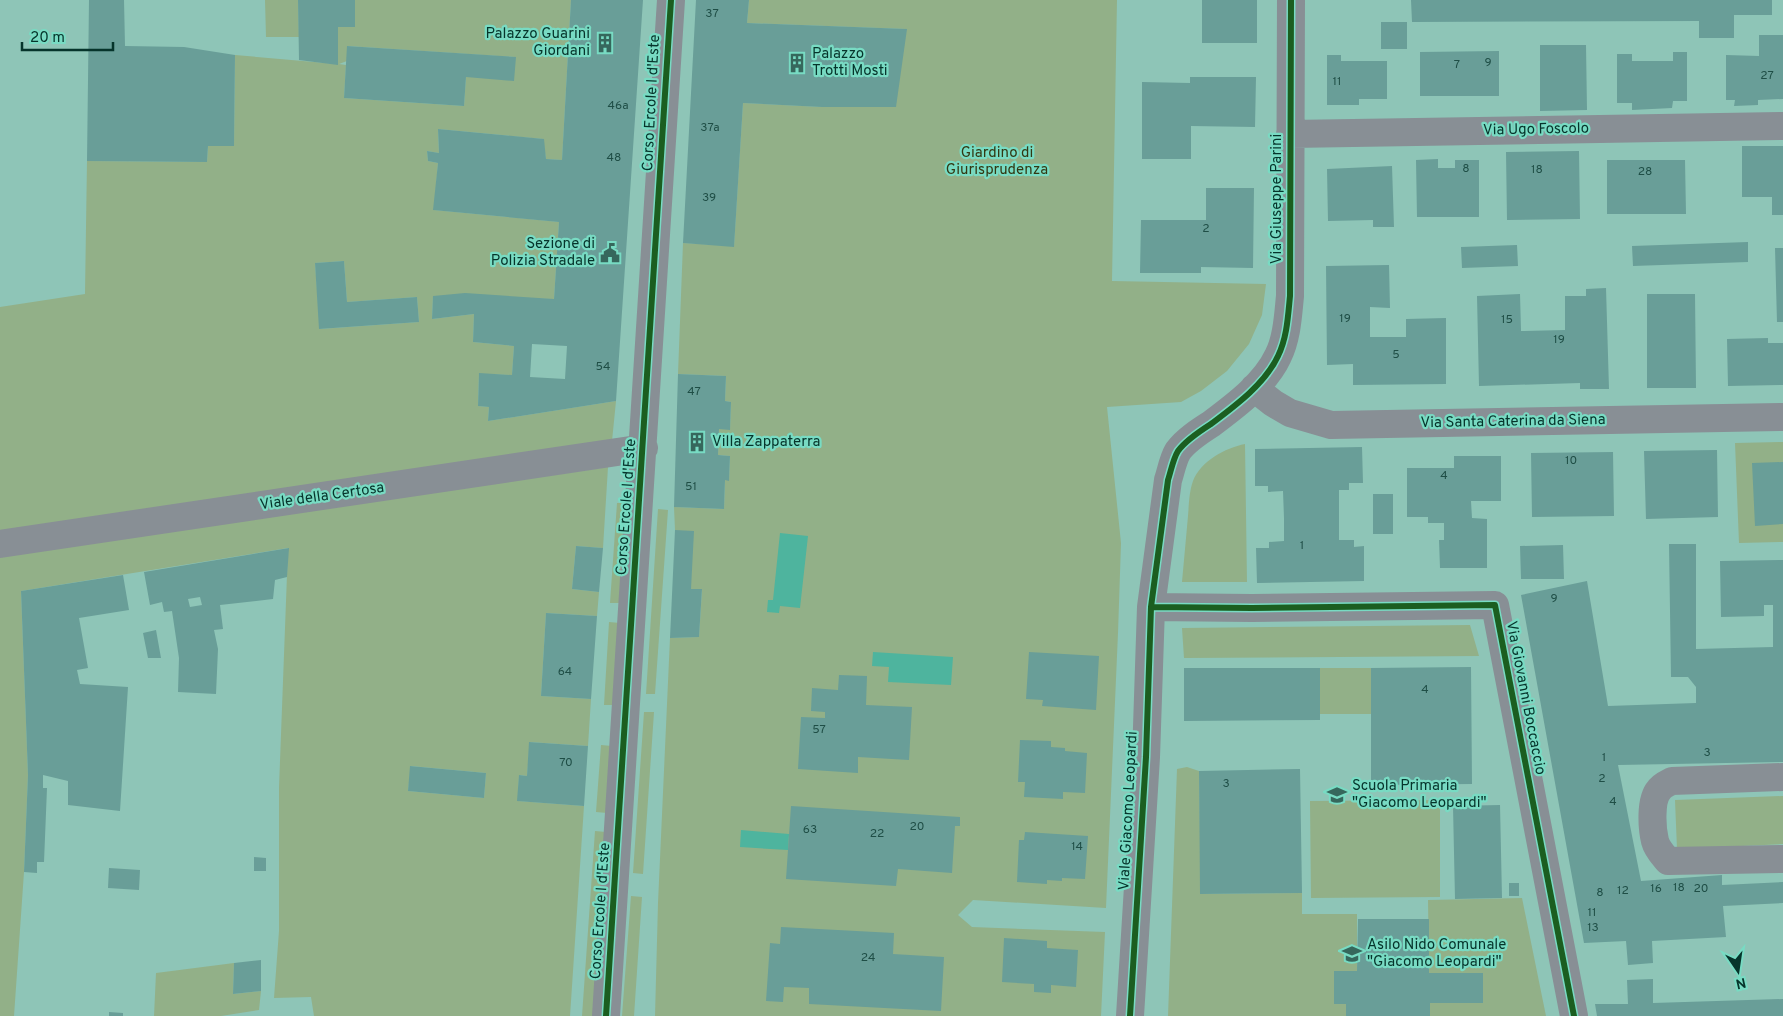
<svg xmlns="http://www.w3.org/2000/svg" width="1783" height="1016" font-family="Overpass,sans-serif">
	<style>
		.green { fill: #92b088; fill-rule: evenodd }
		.water { fill: #4eb49e }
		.building { fill: #699e98; fill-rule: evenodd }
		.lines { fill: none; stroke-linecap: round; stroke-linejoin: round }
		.minor { stroke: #888f95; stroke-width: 28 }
		.cycleway-casing { stroke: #78dbc3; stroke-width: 9 }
		.cycleway { stroke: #1b5e20; stroke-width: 6 }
		.labels { text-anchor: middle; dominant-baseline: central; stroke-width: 4.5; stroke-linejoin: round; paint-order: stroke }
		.number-label { font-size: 12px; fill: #1f4e46 }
		.poi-label { font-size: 15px; fill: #06342b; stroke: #78dbc3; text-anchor: start }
		.street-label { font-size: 15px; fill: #06342b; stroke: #78dbc3 }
		.park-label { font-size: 15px; fill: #333813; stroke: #78dbc3 }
	</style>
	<rect width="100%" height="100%" fill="#8ec5b7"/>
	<path class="green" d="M 265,0 L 298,0 L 299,37 L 266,37 Z
		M 355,0 L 571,0 L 562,160 L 546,159 L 543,139 L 438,129 L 439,153 L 427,151 L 428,161 L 438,163 L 434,210 L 559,222 L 554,299 L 433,297 L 432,319 L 474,314 L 473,342 L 514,346 L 512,375 L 479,374 L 478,406 L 489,407 L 488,421 L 616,401 L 612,441 L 0,532 L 0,307 L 85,294 L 87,161 L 207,162 L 208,146 L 234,146 L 235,55 L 337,64 L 338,27 L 355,27 ZM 348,46 L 515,57 L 516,57 L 466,77 L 464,106 L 344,98 L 346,65 L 339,64 L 347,61 ZM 344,261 L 347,302 L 417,297 L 419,322 L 320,329 L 315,263 Z
		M 749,0 L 1117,0 L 1112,281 L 1266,284 L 1262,315 L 1249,344 L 1227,371 L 1201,391 L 1181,402 L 1107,407 L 1121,543 L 1118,633 L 1106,908 L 973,900 L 958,915 L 972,927 L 1105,932 L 1101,1016 L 655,1016 L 658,903 L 670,638 L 699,637 L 702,590 L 691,589 L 675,530 L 674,507 L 724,509 L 725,480 L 729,480 L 730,456 L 718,455 L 719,429 L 730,429 L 731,402 L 725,401 L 726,376 L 678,374 L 683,243 L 734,246 L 743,103 L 822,107 L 895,107 L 906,29 L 747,23 Z
		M 1783,442 L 1783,542 L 1739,543 L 1735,443 Z
		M 1245,444 L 1247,582 L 1182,582 C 1184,560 1186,538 1188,516 C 1189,505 1189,492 1193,481 C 1201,461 1225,448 1245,444 Z
		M 608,467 L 603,548 L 576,546 L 572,589 L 599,592 L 597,616 L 546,613 L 541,696 L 591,699 L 588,746 L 530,742 L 527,776 L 519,775 L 518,801 L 584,806 L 570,1016 L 314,1016 L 311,997 L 274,998 L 279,931 L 279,788 L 288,548 L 21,591 L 28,775 L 24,872 L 14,1016 L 0,1016 L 0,556 ZM 411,766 L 486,773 L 484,798 L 408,791 Z
		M 617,503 L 628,503 L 621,603 L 610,603 Z
		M 658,509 L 668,510 L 655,694 L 646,694 Z
		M 609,622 L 620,623 L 614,705 L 604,705 Z
		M 1470,625 L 1479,656 L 1184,658 L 1182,628 Z
		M 1320,668 L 1371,668 L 1371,714 L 1320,714 Z
		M 644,712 L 654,712 L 643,874 L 633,873 Z
		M 601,745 L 612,746 L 607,813 L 596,812 Z
		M 1187,767 L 1199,771 L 1201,894 L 1302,893 L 1302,914 L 1357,914 L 1357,971 L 1334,971 L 1334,1003 L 1346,1004 L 1346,1016 L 1168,1016 L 1177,769 Z
		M 1783,796 L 1783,844 L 1677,849 L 1675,800 Z
		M 1440,800 L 1440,897 L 1311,898 L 1310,801 Z
		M 595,831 L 606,832 L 593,1016 L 582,1016 Z
		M 631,896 L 642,897 L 634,1016 L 622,1016 Z
		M 1522,898 L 1546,1016 L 1430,1016 L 1430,1003 L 1483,1002 L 1483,973 L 1429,973 L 1428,900 Z
		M 234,963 L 233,994 L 261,991 L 259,1010 L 221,1016 L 154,1016 L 156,973 Z"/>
	<path class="water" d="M 780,533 L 808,536 L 800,608 L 780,606 L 779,613 L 767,612 L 768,600 L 773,600 Z
		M 873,652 L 953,657 L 951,685 L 888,682 L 889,667 L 872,666 Z
		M 741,830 L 789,834 L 788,850 L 740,847 Z"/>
	<path class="building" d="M 89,0 L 124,0 L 125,46 L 184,47 L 235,55 L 234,146 L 208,146 L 207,162 L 87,161 Z
		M 298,0 L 355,0 L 355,27 L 338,27 L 338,65 L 299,60 Z
		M 571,0 L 643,0 L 616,401 L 488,421 L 489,407 L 478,406 L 479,373 L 512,375 L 514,346 L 473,342 L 474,314 L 432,319 L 433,296 L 465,293 L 554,299 L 559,222 L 433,210 L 438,163 L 428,161 L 427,151 L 439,153 L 438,129 L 544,139 L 546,159 L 562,160 ZM 532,344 L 567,346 L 565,379 L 530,377 Z
		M 696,0 L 749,0 L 747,23 L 907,29 L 896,107 L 822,107 L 743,103 L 734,247 L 683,243 Z
		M 1202,0 L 1257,0 L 1257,43 L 1202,43 Z
		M 1411,0 L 1772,0 L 1772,15 L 1734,15 L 1734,38 L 1699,38 L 1699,21 L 1412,22 Z
		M 1381,22 L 1407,22 L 1407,49 L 1381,49 Z
		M 1759,35 L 1783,35 L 1783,99 L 1758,100 L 1758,105 L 1734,106 L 1735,100 L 1726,100 L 1726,55 L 1759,56 Z
		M 1540,45 L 1586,45 L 1587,110 L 1540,111 Z
		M 347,46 L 516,57 L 514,81 L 466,77 L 464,106 L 344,98 Z
		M 1499,51 L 1499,96 L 1420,96 L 1420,52 Z
		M 1673,52 L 1687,52 L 1687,101 L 1673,101 L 1672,108 L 1632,110 L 1632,103 L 1617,103 L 1617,54 L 1632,54 L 1632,61 L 1673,61 Z
		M 1327,55 L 1341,55 L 1341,61 L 1387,61 L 1387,99 L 1359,99 L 1359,105 L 1327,105 Z
		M 1190,77 L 1256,77 L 1255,127 L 1191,126 L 1191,159 L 1142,159 L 1142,82 L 1190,83 Z
		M 1742,146 L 1783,146 L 1783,215 L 1772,215 L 1772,197 L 1742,197 Z
		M 1579,151 L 1580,219 L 1507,220 L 1506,152 Z
		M 1438,159 L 1438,168 L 1455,168 L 1455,160 L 1479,160 L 1479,217 L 1417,217 L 1416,160 Z
		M 1607,160 L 1685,160 L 1686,214 L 1607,214 Z
		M 1392,166 L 1394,227 L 1373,227 L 1373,220 L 1328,221 L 1327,169 Z
		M 1206,188 L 1254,188 L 1253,268 L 1201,267 L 1201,273 L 1140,273 L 1141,220 L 1206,220 Z
		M 1748,242 L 1748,262 L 1633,266 L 1632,246 Z
		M 1517,245 L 1518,266 L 1462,268 L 1461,247 Z
		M 1775,248 L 1783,248 L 1783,322 L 1777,322 Z
		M 344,261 L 347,302 L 417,297 L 419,322 L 319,329 L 315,263 Z
		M 1389,265 L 1390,308 L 1370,307 L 1370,337 L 1406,337 L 1406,319 L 1446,318 L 1446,384 L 1353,385 L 1353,364 L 1327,365 L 1326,266 Z
		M 1606,288 L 1609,389 L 1580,389 L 1580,383 L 1479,386 L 1477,296 L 1520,294 L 1521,331 L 1565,330 L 1565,296 L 1586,296 L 1586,289 Z
		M 1647,294 L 1695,294 L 1696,388 L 1647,388 Z
		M 1768,338 L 1768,343 L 1783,343 L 1783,385 L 1728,386 L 1727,339 Z
		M 678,374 L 726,376 L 725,401 L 731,402 L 730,430 L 719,429 L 718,455 L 730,456 L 729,481 L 725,480 L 724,509 L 674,507 Z
		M 1362,447 L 1363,483 L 1349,483 L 1349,490 L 1339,490 L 1339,540 L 1354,540 L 1354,547 L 1364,546 L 1364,581 L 1257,583 L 1256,548 L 1269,548 L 1269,542 L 1284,541 L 1284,518 L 1283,491 L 1268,492 L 1268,486 L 1255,486 L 1255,449 Z
		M 1717,450 L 1718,517 L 1646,519 L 1644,451 Z
		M 1613,452 L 1614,516 L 1532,517 L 1531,453 Z
		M 1454,456 L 1501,456 L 1501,501 L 1471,501 L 1472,518 L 1487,519 L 1487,568 L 1440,568 L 1439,540 L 1444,540 L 1444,523 L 1428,523 L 1428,517 L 1407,517 L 1407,468 L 1454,468 Z
		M 1783,462 L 1783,524 L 1755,526 L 1752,463 Z
		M 1373,494 L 1393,494 L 1393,534 L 1373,534 Z
		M 675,530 L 694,531 L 691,589 L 702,589 L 699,637 L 670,638 Z
		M 1669,544 L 1696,544 L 1696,649 L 1773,647 L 1773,605 L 1764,605 L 1764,616 L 1721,617 L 1720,561 L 1783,560 L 1783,762 L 1618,765 L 1641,881 L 1722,875 L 1722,885 L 1783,882 L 1783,903 L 1723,906 L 1726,937 L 1652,941 L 1653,963 L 1628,965 L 1626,941 L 1584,943 L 1521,595 L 1587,581 L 1608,706 L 1696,703 L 1696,687 L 1688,677 L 1671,677 Z
		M 1563,545 L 1564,579 L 1521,579 L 1520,546 Z
		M 576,546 L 603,548 L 599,592 L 572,589 Z
		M 289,548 L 287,577 L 275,580 L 273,599 L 220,605 L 223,629 L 214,630 L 218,649 L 216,694 L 178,692 L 179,658 L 172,611 L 164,612 L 162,602 L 150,605 L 144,572 ZM 200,597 L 202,605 L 190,607 L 188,599 Z
		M 123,575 L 129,610 L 79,618 L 88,668 L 77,670 L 80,684 L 128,687 L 120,811 L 68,805 L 68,781 L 43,775 L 43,788 L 47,788 L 44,862 L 37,862 L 37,873 L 24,872 L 28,775 L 21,591 Z
		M 546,613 L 597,616 L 591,699 L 541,696 Z
		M 156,630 L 161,658 L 148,658 L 143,633 Z
		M 1029,652 L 1099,656 L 1096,710 L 1042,706 L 1043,700 L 1026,699 Z
		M 1471,667 L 1472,784 L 1371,785 L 1371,668 Z
		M 1184,668 L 1320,668 L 1320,720 L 1184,721 Z
		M 839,675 L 867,676 L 866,705 L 912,707 L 909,760 L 858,757 L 858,773 L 798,769 L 801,717 L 825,718 L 825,712 L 811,711 L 812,688 L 838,690 Z
		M 1020,740 L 1051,741 L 1051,747 L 1065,748 L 1065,751 L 1087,753 L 1085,793 L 1063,792 L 1063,799 L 1024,797 L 1025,782 L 1018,782 Z
		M 529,742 L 588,746 L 584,806 L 517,801 L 519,775 L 527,776 Z
		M 410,766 L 486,773 L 484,798 L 408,791 Z
		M 1300,769 L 1302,893 L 1200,894 L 1199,771 Z
		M 1500,805 L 1502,898 L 1455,899 L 1453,806 Z
		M 791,806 L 960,817 L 960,826 L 955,826 L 952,873 L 898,869 L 896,886 L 786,879 Z
		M 1025,832 L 1088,836 L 1085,879 L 1062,878 L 1062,881 L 1047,880 L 1047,884 L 1017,882 L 1019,840 L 1024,840 Z
		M 254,857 L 266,858 L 266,871 L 254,871 Z
		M 109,868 L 140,870 L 139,890 L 108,888 Z
		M 1509,883 L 1519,883 L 1519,896 L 1509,896 Z
		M 1358,919 L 1429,919 L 1429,973 L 1483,973 L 1483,1003 L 1430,1003 L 1430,1016 L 1346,1016 L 1346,1004 L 1334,1004 L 1334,971 L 1357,971 Z
		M 781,927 L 894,933 L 893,954 L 944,957 L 941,1011 L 809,1004 L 809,988 L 784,987 L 783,1002 L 766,1001 L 770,943 L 780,944 Z
		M 1004,938 L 1047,941 L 1047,948 L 1078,950 L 1076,987 L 1051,985 L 1051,993 L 1034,992 L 1034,984 L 1002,982 Z
		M 261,960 L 261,991 L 233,994 L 234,963 Z
		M 1653,979 L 1653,1003 L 1783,999 L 1783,1016 L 1597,1016 L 1595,1004 L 1628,1004 L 1627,980 Z
		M 109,1012 L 123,1013 L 123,1016 L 109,1016 Z"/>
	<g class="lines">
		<path class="minor" d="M 1290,134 L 1783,126
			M 1254,388 L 1273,403 L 1290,413 L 1331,425 L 1783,417
			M 0,544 L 644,448
			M 1151,607 L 1252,608 L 1495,605 L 1574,1016
			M 1783,777 L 1672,781 C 1668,783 1661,786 1659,790 C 1650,800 1652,829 1655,841 C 1657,849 1663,855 1668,861 L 1783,859
			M 606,1016 L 671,0
			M 1130,1016 L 1146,757 L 1151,607 L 1168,480 C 1171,471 1173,459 1178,451 C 1186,440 1200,431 1211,424 C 1235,406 1265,384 1278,356 C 1287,338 1288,316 1290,296 L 1291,0"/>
		<defs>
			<path id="cycleway" d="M 1151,607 L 1252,608 L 1495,605 L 1574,1016
				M 606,1016 L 671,0
				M 1130,1016 L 1146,757 L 1151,607 L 1168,480 C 1171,471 1173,459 1178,451 C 1186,440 1200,431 1211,424 C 1235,406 1265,384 1278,356 C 1287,338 1288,316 1290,296 L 1291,0"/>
		</defs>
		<use href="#cycleway" class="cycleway-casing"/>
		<use href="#cycleway" class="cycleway"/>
	</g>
	<defs>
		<symbol id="building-bare" viewBox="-9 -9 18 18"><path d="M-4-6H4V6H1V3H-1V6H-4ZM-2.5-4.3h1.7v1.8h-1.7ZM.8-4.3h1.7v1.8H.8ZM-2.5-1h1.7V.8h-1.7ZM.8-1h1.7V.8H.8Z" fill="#36675c" stroke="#78dbc3" stroke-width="2.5" paint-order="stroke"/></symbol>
		<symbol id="civic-bare" viewBox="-9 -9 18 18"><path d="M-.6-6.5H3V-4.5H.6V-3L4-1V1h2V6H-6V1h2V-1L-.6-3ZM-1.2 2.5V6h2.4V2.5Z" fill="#36675c" stroke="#78dbc3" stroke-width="2.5" paint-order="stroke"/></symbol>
		<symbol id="school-bare" viewBox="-9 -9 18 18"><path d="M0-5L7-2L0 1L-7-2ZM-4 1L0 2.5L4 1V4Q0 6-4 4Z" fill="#36675c" stroke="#78dbc3" stroke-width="2.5" paint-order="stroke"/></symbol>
	</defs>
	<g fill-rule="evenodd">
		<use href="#building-bare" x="591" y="29" width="28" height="28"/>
		<use href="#building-bare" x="783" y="49" width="28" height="28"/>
		<use href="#civic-bare" x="596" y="239" width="28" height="28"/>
		<use href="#building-bare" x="683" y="428" width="28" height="28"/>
		<use href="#school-bare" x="1323" y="781" width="28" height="28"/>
		<use href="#school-bare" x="1338" y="940" width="28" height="28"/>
	</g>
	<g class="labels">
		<g class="number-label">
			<text x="712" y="14">37</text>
			<text x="1488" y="63">9</text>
			<text x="1457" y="65">7</text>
			<text x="1767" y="76">27</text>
			<text x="1337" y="82">11</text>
			<text x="618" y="106">46a</text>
			<text x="710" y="128">37a</text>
			<text x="614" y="158">48</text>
			<text x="1466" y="169">8</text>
			<text x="1537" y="170">18</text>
			<text x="1645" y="172">28</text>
			<text x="709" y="198">39</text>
			<text x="1206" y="229">2</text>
			<text x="1345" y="319">19</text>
			<text x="1507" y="320">15</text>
			<text x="1559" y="340">19</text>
			<text x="1396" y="355">5</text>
			<text x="603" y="367">54</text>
			<text x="694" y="392">47</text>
			<text x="1571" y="461">10</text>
			<text x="1444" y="476">4</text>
			<text x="691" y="487">51</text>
			<text x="1302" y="546">1</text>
			<text x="1554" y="599">9</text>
			<text x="565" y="672">64</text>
			<text x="1425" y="690">4</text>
			<text x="819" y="730">57</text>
			<text x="1707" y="753">3</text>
			<text x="1604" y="758">1</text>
			<text x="566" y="763">70</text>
			<text x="1602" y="779">2</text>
			<text x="1226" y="784">3</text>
			<text x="1613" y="802">4</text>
			<text x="917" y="827">20</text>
			<text x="810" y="830">63</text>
			<text x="877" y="834">22</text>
			<text x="1077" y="847">14</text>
			<text x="1679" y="888">18</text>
			<text x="1656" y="889">16</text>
			<text x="1701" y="889">20</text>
			<text x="1623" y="891">12</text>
			<text x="1600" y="893">8</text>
			<text x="1592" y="913">11</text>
			<text x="1593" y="928">13</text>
			<text x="868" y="958">24</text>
		</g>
		<g class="poi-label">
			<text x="590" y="34" text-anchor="end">Palazzo Guarini<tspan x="590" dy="17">Giordani</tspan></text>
			<text x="812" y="54">Palazzo<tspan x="812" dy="17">Trotti Mosti</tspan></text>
			<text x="595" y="244" text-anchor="end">Sezione di<tspan x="595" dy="17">Polizia Stradale</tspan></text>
			<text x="712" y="442">Villa Zappaterra</text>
			<text x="1352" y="786">Scuola Primaria<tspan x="1352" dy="17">"Giacomo Leopardi"</tspan></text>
			<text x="1367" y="945">Asilo Nido Comunale<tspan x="1367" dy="17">"Giacomo Leopardi"</tspan></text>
		</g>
		<g class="street-label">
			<text transform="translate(652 103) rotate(-87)">Corso Ercole I d'Este</text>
			<text transform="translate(1536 130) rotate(-1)">Via Ugo Foscolo</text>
			<text transform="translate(1277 199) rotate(-90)">Via Giuseppe Parini</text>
			<text transform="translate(1513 422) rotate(-1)">Via Santa Caterina da Siena</text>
			<text transform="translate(322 497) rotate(-8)">Viale della Certosa</text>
			<text transform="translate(627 507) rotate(-86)">Corso Ercole I d'Este</text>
			<text transform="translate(1525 698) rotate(79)">Via Giovanni Boccaccio</text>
			<text transform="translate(1129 811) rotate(-87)">Viale Giacomo Leopardi</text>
			<text transform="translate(601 911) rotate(-86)">Corso Ercole I d'Este</text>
		</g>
		<g class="park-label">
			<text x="997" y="153">Giardino di<tspan x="997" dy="17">Giurisprudenza</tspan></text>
		</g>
	</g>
	<g transform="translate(1738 971) rotate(167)" stroke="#78dbc3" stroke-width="4" paint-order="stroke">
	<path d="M0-4L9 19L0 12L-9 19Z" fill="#06342b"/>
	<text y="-8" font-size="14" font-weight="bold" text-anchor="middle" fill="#06342b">N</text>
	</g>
	<path d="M22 42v8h91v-8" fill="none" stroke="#06342b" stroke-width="2.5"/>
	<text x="30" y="42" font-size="15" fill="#06342b" stroke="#78dbc3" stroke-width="4" paint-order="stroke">20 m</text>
</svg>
